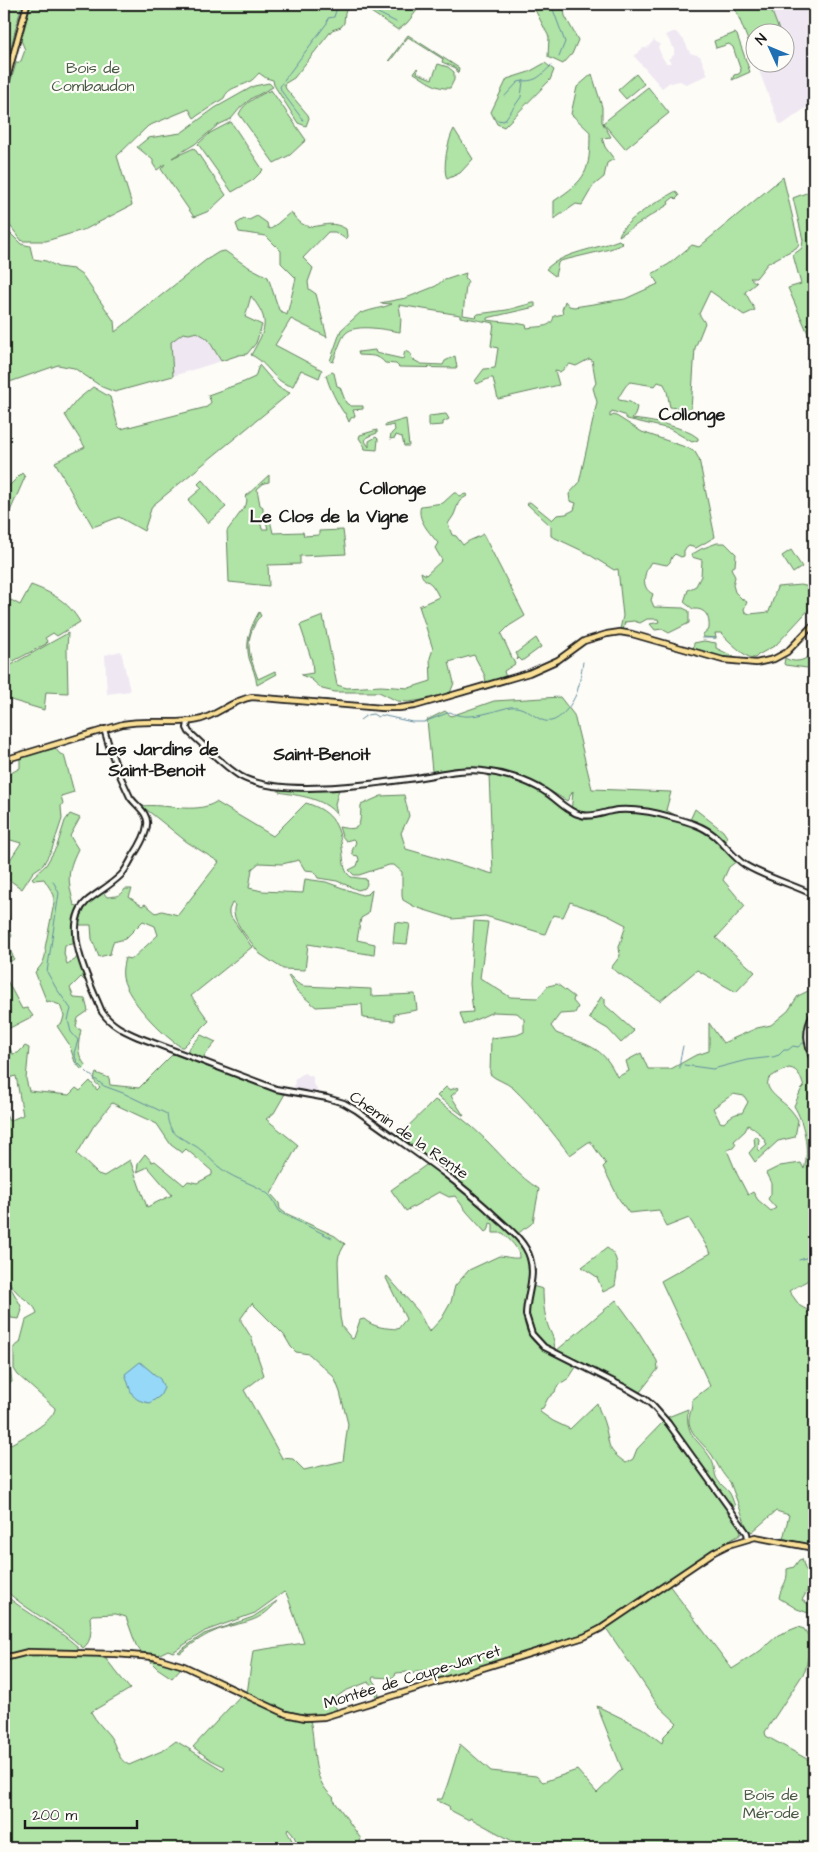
<svg xmlns="http://www.w3.org/2000/svg" width="818" height="1852" font-family="'Architects Daughter',sans-serif">
	<style>
		.built { fill: #efe7f2 }
		.green { fill: #afe4a6; stroke: #668061; fill-rule: evenodd }
		.water { fill: #96d8f8; stroke: #658da0 }
		.lines { fill: none; stroke-linecap: round; stroke-linejoin: round }
		.stream { stroke: #658da0; stroke-width: 1 }
		.minor-casing { stroke: #1c1c1c; stroke-width: 8 }
		.major-casing { stroke: #1c1c1c; stroke-width: 8 }
		.minor { stroke: #fdfcf7; stroke-width: 4 }
		.major { stroke: #fadf96; stroke-width: 4.5 }
		.labels { text-anchor: middle; dominant-baseline: central; stroke-width: 4.5; stroke-linejoin: round; paint-order: stroke }
		.park-label { font-size: 16px; fill: #485845; stroke: #fdfcf7 }
		.street-label { font-size: 16px; fill: #1c1c1c; stroke: #fdfcf7 }
		.neighbourhood-label { font-size: 18px; font-weight: bold; fill: #1c1c1c; stroke: #fdfcf7 }
	</style>
	<rect width="100%" height="100%" fill="#fdfcf7"/>
	<filter id="ink" filterUnits="userSpaceOnUse"><feTurbulence type="fractalNoise" baseFrequency=".02" numOctaves="2"/><feDisplacementMap in="SourceGraphic" scale="10" xChannelSelector="R" yChannelSelector="G"/><feConvolveMatrix kernelMatrix="1 2 1 2 8 2 1 2 1" color-interpolation-filters="sRGB"/></filter>
	<g filter="url(#ink)">
		<path class="built" d="M 769,4 L 814,4 L 814,102 L 782,125 L 779,123 L 756,63 L 786,62 L 786,32 L 773,32 L 779,29 Z
			M 673,32 L 676,32 L 684,40 L 690,53 L 700,56 L 708,75 L 686,84 L 680,81 L 671,83 L 670,82 L 662,88 L 634,56 L 643,48 L 647,48 L 654,40 L 660,45 L 658,47 L 662,57 L 666,63 L 671,63 L 668,59 L 674,55 L 674,49 L 666,35 Z
			M 197,332 L 208,339 L 221,361 L 173,376 L 171,342 L 183,333 L 189,334 Z
			M 121,651 L 130,691 L 107,694 L 105,655 Z
			M 304,1073 L 313,1077 L 313,1084 L 317,1088 L 317,1094 L 294,1089 L 295,1079 Z"/>
		<path class="green" d="M 4,4 L 22,4 L 4,74 Z
			M 31,4 L 352,4 L 345,12 L 344,23 L 341,27 L 332,30 L 294,78 L 284,84 L 286,89 L 308,115 L 309,118 L 306,126 L 298,123 L 274,85 L 273,80 L 266,78 L 259,73 C 256,76 253,80 249,82 C 240,87 228,87 224,98 L 194,118 L 189,109 L 148,126 L 117,156 L 132,205 L 86,229 L 46,241 L 22,241 L 4,218 L 4,104 L 16,63 L 21,61 L 25,50 L 21,40 Z
			M 359,4 L 422,4 L 407,23 L 398,30 Z
			M 532,4 L 563,4 L 565,16 L 578,40 L 572,54 L 563,64 L 548,57 L 549,37 Z
			M 745,4 L 769,4 L 779,30 L 773,32 L 756,32 L 755,40 L 749,43 L 735,8 Z
			M 735,33 L 737,35 L 750,72 L 732,80 L 734,75 L 739,74 L 741,71 L 733,47 L 729,44 L 716,48 L 714,41 Z
			M 408,35 L 459,68 L 458,73 L 456,68 L 442,62 L 443,59 L 408,37 L 390,61 L 389,60 Z
			M 545,63 L 554,70 L 550,80 L 504,127 L 497,124 L 491,112 L 507,79 L 529,72 Z
			M 438,64 L 448,67 L 454,72 L 454,80 L 450,88 C 437,90 424,79 414,73 L 417,68 L 418,69 L 417,73 L 432,79 Z
			M 592,74 L 602,107 L 602,122 L 611,137 L 602,138 L 605,147 L 614,159 L 607,163 L 604,177 L 593,186 L 582,205 L 576,204 L 554,219 L 554,201 C 587,179 590,172 590,132 L 571,114 L 577,87 Z
			M 636,74 L 644,84 L 626,99 L 618,90 Z
			M 269,83 L 273,87 L 252,98 L 241,107 L 231,119 L 218,125 L 195,144 L 172,158 L 194,148 L 226,195 L 209,211 L 194,217 L 161,169 L 165,164 L 157,170 L 153,164 L 153,160 L 137,147 L 148,138 L 181,133 L 215,108 L 254,86 Z
			M 648,87 L 669,113 L 625,149 L 603,123 Z
			M 271,90 L 306,140 L 290,155 L 274,163 L 239,114 C 244,102 260,95 271,90 Z
			M 231,122 L 263,170 L 253,180 L 232,192 L 198,144 L 210,133 Z
			M 454,129 L 473,159 L 460,173 L 447,179 C 442,168 448,139 454,129 Z
			M 783,177 L 799,244 L 796,248 L 768,263 L 756,278 L 750,278 L 756,283 L 745,292 L 755,310 L 744,315 L 710,291 L 699,314 L 705,323 L 695,348 L 691,410 L 670,407 C 668,399 668,391 664,384 L 658,382 L 655,386 L 630,382 C 624,386 623,392 618,397 L 619,400 L 630,402 L 637,407 L 635,415 L 632,419 C 650,421 684,426 698,438 L 698,440 L 692,442 L 670,429 L 627,419 L 624,415 L 612,411 L 610,414 L 610,417 L 614,415 L 618,417 L 642,432 L 688,448 L 695,452 L 699,459 L 715,537 L 696,548 L 689,546 L 684,550 L 684,556 L 681,557 L 675,554 L 672,557 L 670,562 L 667,565 L 651,562 C 644,572 640,588 653,594 L 651,600 L 654,607 L 683,608 L 689,611 L 689,623 L 669,633 L 662,629 L 655,630 L 650,624 L 659,622 L 658,619 L 647,619 L 640,623 L 634,621 L 625,622 L 623,630 L 620,629 L 623,616 L 618,569 L 614,570 L 585,552 L 551,536 L 551,526 L 527,504 L 530,502 L 552,520 L 557,515 L 566,514 L 574,510 L 576,503 L 570,501 L 569,494 L 579,483 L 597,402 L 593,388 L 596,383 L 592,360 L 589,359 L 576,366 L 570,364 L 560,372 L 555,371 L 559,385 L 498,399 L 493,378 L 490,378 L 477,384 L 475,381 L 484,369 L 495,368 L 498,348 L 491,346 L 494,323 L 460,317 L 460,315 L 399,305 L 401,318 L 400,332 C 387,330 356,323 346,333 C 341,337 336,355 333,362 L 330,361 L 341,330 L 361,312 L 362,313 C 372,309 383,308 392,304 L 380,303 L 406,298 L 436,286 L 442,281 L 466,273 L 465,277 L 468,282 L 466,285 L 463,315 L 475,317 L 478,314 L 507,310 L 533,303 L 535,303 L 535,307 L 487,318 L 487,320 C 500,322 514,322 526,325 L 527,328 C 538,326 552,329 554,316 L 563,314 L 562,310 L 565,301 L 569,306 L 574,307 L 625,299 L 658,284 L 652,274 L 669,264 L 692,245 L 699,247 Z
			M 814,190 L 814,347 L 788,288 L 801,284 L 793,255 L 802,248 L 803,240 L 793,198 Z
			M 676,191 L 679,196 L 676,199 L 674,197 L 668,202 L 669,204 L 619,236 C 622,221 662,199 676,191 Z
			M 291,212 C 311,242 322,214 346,229 L 347,236 L 346,239 L 335,232 L 328,232 L 303,258 L 313,268 L 308,282 L 309,289 L 316,294 L 327,337 L 291,319 L 275,345 L 322,370 L 319,378 L 301,370 L 293,386 C 274,384 268,362 251,355 C 266,328 271,322 251,296 L 245,317 L 262,325 L 256,343 L 247,354 L 239,355 L 221,361 L 208,339 L 197,332 L 189,334 L 183,333 L 171,342 L 173,376 L 115,392 L 102,387 L 74,368 L 58,365 L 4,384 L 4,298 L 6,296 L 4,294 L 4,227 L 21,244 L 30,246 L 33,259 L 46,261 L 58,267 L 73,269 L 83,276 L 114,321 L 115,332 L 206,260 L 219,252 L 225,251 L 245,265 L 268,277 L 279,310 L 287,315 L 296,278 L 281,263 L 281,251 L 266,236 L 239,232 L 236,224 L 244,219 L 249,220 L 257,216 L 267,223 L 268,228 L 271,229 Z
			M 619,240 L 623,244 L 610,249 L 560,261 L 558,263 L 555,276 L 546,269 C 563,252 597,249 619,240 Z
			M 375,350 L 376,353 L 403,359 L 405,351 L 411,354 L 412,359 L 421,364 L 443,365 L 445,361 L 455,356 L 457,368 L 399,367 L 396,364 L 385,363 C 378,354 370,356 359,355 L 358,352 Z
			M 259,365 L 278,387 L 290,393 L 152,506 L 144,531 L 119,517 L 93,527 L 85,513 L 80,508 L 55,462 L 85,447 L 65,415 L 77,400 L 93,387 L 110,397 L 118,426 L 121,429 L 207,407 L 211,402 L 208,395 L 244,382 L 255,377 Z
			M 332,372 L 334,373 L 337,386 L 340,387 L 346,403 L 351,406 L 363,406 L 363,409 L 353,410 L 355,416 L 351,418 L 349,422 L 345,413 L 344,413 C 337,403 329,387 326,375 Z
			M 446,414 L 449,419 L 443,422 L 443,425 L 429,426 L 429,416 Z
			M 406,419 L 409,446 L 404,446 L 402,437 L 396,435 L 395,438 L 390,439 L 391,434 L 395,430 L 394,425 L 385,427 L 385,425 Z
			M 377,430 L 377,433 L 367,437 L 365,441 L 369,447 L 369,441 L 376,437 L 378,439 L 377,450 L 364,449 L 365,447 L 359,438 L 360,435 Z
			M 22,473 L 25,477 L 4,525 L 4,491 Z
			M 269,475 L 269,482 L 264,483 L 257,489 L 260,505 L 263,507 L 263,515 L 260,521 L 262,529 L 268,529 L 266,521 L 268,519 L 270,520 L 273,533 L 303,532 L 304,536 L 319,535 L 319,531 L 343,530 L 346,554 L 300,556 L 300,564 L 268,565 L 269,586 L 229,582 L 227,531 L 246,505 L 247,500 L 245,497 Z
			M 202,480 L 226,507 L 208,523 L 188,500 L 202,488 L 198,484 Z
			M 454,493 L 457,493 L 459,496 L 466,494 L 467,496 C 457,502 459,502 455,512 C 454,516 450,520 448,524 L 452,535 L 456,536 L 463,545 C 470,539 476,539 483,534 L 525,616 L 509,626 L 501,634 L 515,664 L 504,671 L 506,678 L 486,683 L 485,676 L 474,655 L 449,662 L 454,683 L 450,693 L 429,699 L 408,702 L 397,701 L 379,692 L 335,692 L 322,689 L 311,679 L 301,675 L 313,673 L 312,661 L 300,625 L 323,616 L 337,685 L 347,688 L 381,686 L 409,688 L 431,681 L 430,658 L 433,649 L 419,606 L 439,597 C 437,593 435,589 432,585 C 427,580 422,580 421,572 L 426,575 L 442,560 L 435,548 L 438,543 C 430,533 416,519 421,506 L 443,503 Z
			M 717,543 L 725,543 L 736,554 L 735,566 L 731,568 L 735,577 L 733,585 L 735,592 L 742,599 L 747,602 L 744,609 L 745,612 L 750,614 L 769,612 L 777,587 L 801,585 L 809,587 L 814,584 L 814,604 L 776,645 L 758,655 L 755,658 C 751,658 751,658 747,656 C 743,654 723,636 721,633 L 715,633 L 716,638 L 703,637 L 703,634 L 709,629 C 710,617 706,608 693,609 L 684,602 L 688,590 L 696,586 L 701,576 L 702,560 L 692,557 L 691,555 L 701,549 Z
			M 791,550 L 802,567 L 793,573 L 782,556 Z
			M 31,585 C 52,593 68,601 80,622 L 57,636 L 53,633 L 45,638 L 47,641 L 46,644 L 4,666 L 4,605 L 7,606 L 11,600 L 20,605 Z
			M 259,612 L 261,616 C 257,619 256,621 254,626 C 244,645 251,659 258,679 L 275,671 L 277,674 L 257,685 C 256,676 252,667 249,658 C 245,641 251,626 259,612 Z
			M 68,633 L 67,650 L 68,693 L 46,692 L 44,710 L 4,698 L 4,669 Z
			M 536,638 L 541,647 L 522,661 L 519,658 L 517,660 L 518,657 L 516,653 Z
			M 704,641 L 716,643 L 716,648 L 736,658 L 726,658 L 693,650 L 694,643 Z
			M 814,650 L 814,663 L 807,668 L 785,665 L 784,664 L 785,658 C 795,664 808,661 814,650 Z
			M 560,697 L 574,715 L 592,789 L 671,792 L 666,810 L 691,824 L 718,842 L 737,861 L 729,867 L 723,880 L 745,906 L 716,938 L 755,972 L 736,992 L 697,970 L 660,1001 L 611,968 L 620,956 L 619,947 L 626,925 L 607,915 L 570,902 L 563,917 L 553,915 L 545,934 L 485,916 L 453,919 L 415,907 L 403,900 L 402,896 L 402,872 L 394,865 L 389,865 L 359,875 L 354,875 L 349,870 L 357,866 L 359,860 L 358,856 L 353,855 L 352,851 L 356,842 L 353,839 L 346,841 L 342,836 L 339,827 C 362,832 360,825 361,805 L 381,796 L 404,795 L 409,816 L 401,833 L 406,849 L 493,874 L 489,774 L 524,783 L 545,794 L 571,814 L 573,791 L 567,801 C 538,783 509,768 474,768 C 460,767 446,770 432,771 L 427,720 L 445,711 L 451,716 L 494,701 Z
			M 55,748 L 60,754 L 64,755 L 74,792 L 61,796 L 63,803 L 61,806 L 62,819 L 52,849 L 43,865 L 33,872 L 22,889 L 4,876 L 4,869 L 21,843 L 4,838 L 4,777 L 20,768 L 20,758 Z
			M 279,789 L 339,789 L 335,804 L 337,815 C 323,797 299,796 279,792 Z
			M 216,802 L 273,836 L 306,803 C 335,812 340,827 343,856 C 344,864 344,872 351,877 L 366,879 L 367,884 L 365,888 L 358,890 L 337,881 L 318,878 L 314,871 L 305,870 L 299,860 L 282,864 L 259,863 L 252,869 L 249,888 L 262,891 L 303,893 L 305,879 L 326,882 L 362,895 L 368,894 L 372,890 L 368,914 L 361,918 L 357,940 L 375,944 L 374,955 L 308,944 L 305,970 L 283,969 L 260,954 L 256,949 C 248,937 229,919 235,905 L 232,903 L 229,910 L 229,914 L 252,947 L 191,996 L 209,1021 L 183,1047 L 181,1047 C 162,1035 128,1000 123,978 C 122,971 123,965 125,958 L 132,959 L 158,935 L 155,926 L 143,921 L 125,939 L 113,942 L 110,954 L 99,957 L 92,939 L 91,925 L 79,925 C 84,906 87,903 103,892 L 107,897 C 115,896 121,897 125,889 L 132,889 L 129,897 L 142,906 L 145,904 L 156,913 L 162,911 L 178,915 L 219,862 L 187,842 L 142,806 C 165,803 195,815 216,802 Z
			M 695,809 L 723,831 L 727,837 L 726,842 C 717,831 703,824 690,820 Z
			M 70,814 L 80,818 L 70,836 L 78,849 C 66,873 68,881 74,905 L 81,907 L 74,924 L 73,944 L 65,945 L 64,954 L 67,964 L 75,960 L 78,955 L 87,981 L 86,982 L 81,977 L 70,988 L 74,998 L 85,999 L 88,1011 L 78,1018 L 76,1027 L 81,1030 C 78,1044 76,1054 86,1066 L 82,1070 L 75,1062 L 69,1044 L 57,1026 L 62,1023 L 64,1016 L 60,1005 L 49,1001 L 47,1002 L 35,972 C 42,966 47,957 45,948 L 54,903 L 54,895 L 44,879 L 34,880 L 32,878 L 46,865 L 57,846 L 65,821 Z
			M 7,912 L 10,922 L 8,927 L 12,936 L 7,942 L 14,959 L 4,966 L 4,914 Z
			M 474,921 L 488,922 L 480,978 L 510,997 L 538,998 L 548,986 L 557,984 L 574,997 L 573,1001 L 578,1007 L 575,1013 L 560,1014 L 551,1026 L 556,1033 C 586,1045 603,1045 617,1077 L 629,1071 L 626,1061 L 641,1053 L 648,1069 L 671,1069 L 694,1056 L 709,1051 L 709,1023 L 723,1043 L 757,1028 L 771,1025 L 788,1011 L 798,996 L 814,988 L 814,1279 L 812,1278 L 789,1291 L 800,1306 L 811,1312 L 814,1320 L 814,1546 L 783,1539 L 789,1515 L 776,1511 L 752,1532 L 747,1528 L 730,1482 C 722,1474 718,1465 712,1455 C 705,1445 692,1437 689,1423 C 688,1416 693,1408 692,1400 L 710,1386 L 661,1281 L 711,1253 L 689,1218 L 666,1227 L 659,1210 L 629,1213 L 619,1199 L 603,1167 L 606,1164 L 590,1141 L 570,1155 C 552,1132 534,1108 513,1088 C 506,1082 496,1080 490,1074 L 491,1038 L 517,1035 L 524,1032 L 524,1019 L 517,1013 L 493,1012 L 464,1025 L 460,1013 L 473,1012 L 470,984 ZM 789,1068 C 799,1069 801,1079 804,1087 L 801,1090 L 794,1106 C 804,1122 810,1150 804,1169 L 801,1163 L 780,1166 L 766,1173 L 771,1183 L 771,1194 L 768,1199 L 776,1208 L 771,1211 L 758,1200 L 753,1192 L 748,1195 L 737,1174 L 727,1150 L 733,1148 L 736,1144 L 734,1141 L 745,1131 L 748,1125 C 756,1129 764,1137 767,1145 L 760,1151 L 758,1149 L 759,1139 L 756,1136 L 754,1138 L 755,1146 L 749,1153 L 755,1162 L 778,1141 L 795,1137 L 798,1120 C 795,1115 792,1111 788,1107 C 782,1101 759,1087 771,1077 C 776,1073 784,1070 789,1068 ZM 733,1094 L 744,1096 L 748,1102 L 742,1113 C 735,1113 729,1117 724,1123 L 720,1122 L 713,1108 Z
			M 395,922 L 410,924 L 407,944 L 393,943 Z
			M 4,975 L 22,1009 L 27,1008 L 33,1016 L 6,1030 L 5,1032 L 12,1054 L 18,1053 L 25,1046 L 29,1048 L 26,1079 L 29,1091 L 69,1095 L 76,1088 L 80,1091 L 90,1081 L 97,1090 L 100,1087 C 94,1082 93,1080 96,1073 L 109,1078 L 110,1085 L 139,1088 L 173,1054 L 273,1090 L 286,1092 L 274,1113 L 266,1119 L 298,1145 L 271,1194 L 279,1203 L 280,1209 L 285,1213 L 335,1236 L 345,1244 L 339,1255 L 338,1261 L 340,1317 L 342,1327 L 352,1339 L 354,1338 L 360,1320 L 364,1319 C 374,1328 386,1328 398,1329 L 406,1319 L 386,1278 L 387,1276 L 418,1311 L 429,1332 L 442,1318 L 451,1302 L 455,1286 L 469,1270 L 499,1256 C 506,1256 511,1259 519,1258 C 520,1248 509,1240 503,1233 L 493,1233 L 493,1224 L 490,1223 L 489,1229 L 485,1232 L 467,1212 L 455,1196 L 449,1197 L 439,1192 L 406,1211 L 391,1190 L 429,1163 C 448,1177 466,1194 485,1210 C 498,1222 515,1234 524,1251 C 530,1263 529,1275 527,1288 C 517,1341 533,1345 576,1367 L 569,1378 L 558,1385 L 555,1392 L 548,1398 L 543,1408 L 540,1409 L 540,1412 L 553,1421 L 570,1429 L 597,1403 C 599,1411 603,1418 605,1426 C 611,1447 605,1448 626,1463 L 633,1459 L 637,1449 L 663,1422 L 737,1523 L 741,1530 L 740,1535 L 723,1544 L 589,1632 L 434,1681 L 431,1679 L 430,1670 L 415,1671 L 414,1673 L 410,1675 L 408,1672 L 396,1673 L 395,1676 L 391,1678 L 373,1677 L 372,1680 L 376,1683 L 379,1696 L 376,1697 L 372,1685 L 368,1682 L 345,1691 L 332,1700 L 338,1712 C 300,1720 280,1709 247,1694 L 253,1651 L 304,1643 L 287,1595 L 284,1592 L 255,1613 L 205,1631 L 173,1652 L 168,1650 L 158,1655 L 141,1652 L 136,1645 L 126,1617 L 116,1614 L 92,1615 L 90,1617 C 91,1628 93,1641 83,1648 C 59,1625 28,1612 4,1589 L 4,1368 L 10,1364 L 12,1382 L 8,1384 L 6,1397 L 8,1401 L 9,1445 C 20,1439 55,1421 55,1408 L 18,1375 L 14,1369 L 14,1347 L 20,1343 L 26,1320 L 37,1314 C 36,1304 22,1299 16,1291 C 10,1285 7,1278 4,1271 L 4,1102 L 5,1113 L 9,1121 L 23,1115 L 16,1076 L 4,1079 ZM 112,1103 L 157,1124 L 171,1145 L 182,1153 L 186,1149 L 212,1171 L 212,1175 L 197,1183 L 188,1181 L 184,1185 L 155,1161 L 152,1162 L 145,1154 L 138,1163 L 137,1172 L 148,1167 L 172,1195 L 147,1207 L 130,1160 L 104,1176 L 98,1174 L 77,1154 L 93,1127 ZM 252,1303 L 284,1335 L 291,1347 L 296,1352 L 309,1354 L 334,1377 L 340,1392 L 348,1424 L 343,1461 L 304,1470 L 293,1459 L 282,1458 L 244,1390 L 264,1375 L 251,1337 L 241,1321 L 241,1318 Z
			M 289,975 L 297,983 L 303,986 L 371,989 L 371,996 L 415,994 L 417,1010 L 394,1014 L 394,1021 L 363,1018 L 362,1004 L 316,1007 L 297,991 L 288,976 Z
			M 601,997 L 605,999 L 605,1005 L 634,1031 L 621,1043 L 608,1029 L 589,1018 Z
			M 201,1035 L 216,1042 L 204,1056 L 204,1059 L 186,1052 Z
			M 446,1087 L 450,1090 L 458,1087 L 459,1089 L 451,1096 L 464,1116 L 437,1096 Z
			M 435,1100 C 454,1111 472,1126 487,1141 C 504,1158 518,1176 539,1189 L 533,1222 C 528,1228 522,1228 518,1235 L 452,1176 L 397,1137 Z
			M 607,1248 C 621,1257 617,1272 615,1286 L 603,1292 L 597,1277 L 582,1267 Z
			M 4,1276 L 20,1304 L 22,1310 L 19,1319 L 11,1318 L 4,1295 Z
			M 532,1286 L 543,1289 C 543,1301 544,1313 548,1326 C 551,1334 556,1341 554,1350 C 526,1337 527,1312 532,1286 Z
			M 616,1300 L 637,1329 L 657,1361 L 658,1369 L 640,1392 L 556,1351 Z
			M 688,1409 C 685,1439 699,1438 711,1459 C 715,1466 714,1471 716,1477 C 719,1484 725,1487 729,1492 C 732,1496 733,1502 735,1506 L 731,1508 L 692,1454 L 668,1417 Z
			M 802,1559 L 805,1569 L 811,1574 L 814,1568 L 814,1579 L 802,1600 L 814,1608 L 814,1615 L 797,1609 L 779,1598 C 781,1585 788,1585 787,1569 L 794,1567 L 799,1560 Z
			M 669,1585 L 732,1669 L 760,1651 L 778,1635 L 798,1627 L 804,1629 L 814,1644 L 809,1654 L 805,1671 L 765,1732 L 766,1736 L 814,1763 L 814,1848 L 525,1848 L 470,1818 L 469,1820 L 450,1810 L 449,1806 L 438,1801 L 437,1799 L 442,1799 C 449,1782 454,1763 460,1744 L 491,1771 L 536,1776 L 543,1782 L 577,1770 L 597,1793 L 622,1769 L 597,1706 L 642,1728 L 662,1743 L 664,1736 L 677,1723 L 658,1705 L 606,1628 Z
			M 4,1594 C 27,1614 56,1627 78,1647 L 77,1650 L 28,1651 L 4,1657 Z
			M 277,1601 C 257,1627 239,1620 213,1632 C 201,1637 191,1645 180,1653 L 178,1652 L 204,1634 L 253,1617 Z
			M 27,1654 L 96,1656 L 106,1659 L 130,1689 L 91,1712 C 96,1721 102,1727 109,1735 C 117,1745 116,1759 129,1765 L 164,1750 L 176,1741 L 223,1770 L 225,1767 L 211,1760 L 193,1747 L 241,1695 C 263,1706 285,1720 310,1720 C 317,1747 309,1778 334,1798 L 333,1799 L 361,1839 L 360,1841 L 365,1848 L 299,1848 L 293,1834 L 288,1828 L 287,1831 L 296,1848 L 4,1848 L 4,1660 Z
			M 150,1661 L 172,1663 L 181,1668 L 172,1678 L 157,1668 Z"/>
		<path class="water" d="M 140,1362 L 160,1379 L 164,1388 L 160,1396 L 150,1403 C 129,1400 132,1392 125,1374 Z"/>
		<g class="lines">
			<path class="stream" d="M 367,4 L 368,8 L 396,22
				M 551,4 L 565,42 L 559,57
				M 284,80 L 327,23 L 328,18 L 334,17 L 338,4
				M 282,83 L 280,87 L 282,92 L 303,120
				M 505,96 L 518,82 L 523,81
				M 497,120 L 504,121 L 521,97 L 523,81 C 539,81 540,75 551,66
				M 702,638 L 716,638
				M 257,694 L 292,698
				M 296,698 L 308,699
				M 315,699 L 328,700
				M 358,704 L 385,705
				M 360,720 L 367,715 L 373,714 L 378,717 L 381,715 L 412,722 L 424,722 L 450,712 C 468,722 492,711 510,707 C 523,705 531,715 542,720 C 557,727 572,705 577,692 C 580,683 581,672 583,662
				M 53,881 L 59,893 L 47,972 L 56,988 L 71,1009 L 68,1020 L 71,1032 L 78,1040 L 74,1053 L 77,1062 L 89,1074 L 104,1086 L 123,1093 L 167,1114 C 169,1136 181,1137 197,1147 C 207,1153 213,1164 223,1170 C 236,1180 256,1184 268,1194 C 275,1200 276,1207 281,1213 L 332,1238
				M 811,1042 L 814,1040
				M 684,1065 L 713,1069 L 747,1060 L 773,1057 L 779,1055 L 784,1050 L 788,1050 L 793,1046 L 798,1047 L 803,1043 L 805,1043
				M 680,1068 L 680,1060 L 683,1046
				M 799,1260 L 809,1257 L 811,1253 L 814,1252"/>
			<defs>
				<path id="minor" d="M 188,722 L 187,728 L 189,732 C 205,746 222,765 240,776 C 278,798 373,784 416,778 C 437,775 461,768 483,771 C 503,773 527,780 544,791 C 556,798 567,812 581,815 C 593,818 606,811 618,810 C 636,809 658,813 674,818 C 689,822 703,826 715,836 C 726,846 733,857 745,865 C 767,878 792,884 814,895
					M 104,729 C 110,752 119,775 130,797 C 136,806 149,813 147,825 C 146,836 139,847 133,856 C 129,863 126,870 121,875 C 111,885 98,892 87,901 C 59,926 91,984 102,1012 C 111,1025 124,1031 138,1037 L 276,1089 L 327,1098 L 344,1103 L 356,1110 C 404,1145 453,1176 496,1217 C 509,1229 525,1241 530,1258 C 536,1277 526,1297 526,1315 L 532,1334 L 544,1347 L 626,1388 L 645,1399 L 652,1405 L 668,1423 L 740,1523 L 747,1533 L 748,1538
					M 814,1012 C 803,1033 807,1043 814,1064"/>
				<path id="major" d="M 4,89 L 27,4
					M 4,760 L 123,724 C 148,719 173,725 198,720 C 217,716 232,700 252,697 L 382,708 L 399,708 L 415,706 L 529,673 L 558,660 L 584,641 L 607,634 L 620,632 L 632,634 L 723,660 L 756,663 L 774,659 L 787,652 L 810,628 L 814,625
					M 4,1658 L 28,1652 L 116,1654 L 154,1657 L 184,1666 L 286,1714 L 305,1718 L 324,1717 L 584,1637 L 600,1629 L 714,1552 L 728,1545 L 755,1537 L 814,1548"/>
			</defs>
			<use href="#minor" class="minor-casing"/>
			<use href="#major" class="major-casing"/>
			<use href="#minor" class="minor"/>
			<use href="#major" class="major"/>
		</g>
	</g>
	<g class="labels">
		<g class="park-label">
			<text x="93" y="68">Bois de<tspan x="93" dy="18">Combaudon</tspan></text>
			<text x="771" y="1795">Bois de<tspan x="771" dy="18">Mérode</tspan></text>
		</g>
		<g class="street-label">
			<text transform="translate(409 1135) rotate(35)">Chemin de la Rente</text>
			<text transform="translate(412 1677) rotate(-17)">Montée de Coupe-Jarret</text>
		</g>
		<g class="neighbourhood-label">
			<text x="692" y="414">Collonge</text>
			<text x="393" y="488">Collonge</text>
			<text x="329" y="516">Le Clos de la Vigne</text>
			<text x="157" y="749">Les Jardins de<tspan x="157" dy="21">Saint-Benoit</tspan></text>
			<text x="322" y="754">Saint-Benoit</text>
		</g>
	</g>
	<rect width="818" height="1852" fill="none" stroke="#fdfcf7" stroke-width="20"/>
	<rect x="10" y="10" width="798" height="1832" fill="none" stroke="#1c1c1c" stroke-width="2" filter="url(#ink)"/>
	<g transform="translate(770 48) rotate(314)"><circle r="24" fill="#fdfcf7" stroke="#a3a29f"/>
	<path d="M0-4L9 19L0 12L-9 19Z" fill="#1f6fb2"/>
	<text y="-8" font-size="14" font-weight="bold" text-anchor="middle" fill="#1c1c1c">N</text>
	</g>
	<path d="M25 1820v8h112v-8" fill="none" stroke="#1c1c1c" stroke-width="2.5"/>
	<text x="32" y="1820" font-size="15" fill="#1c1c1c" stroke="#fdfcf7" stroke-width="4" paint-order="stroke">200 m</text>
</svg>
